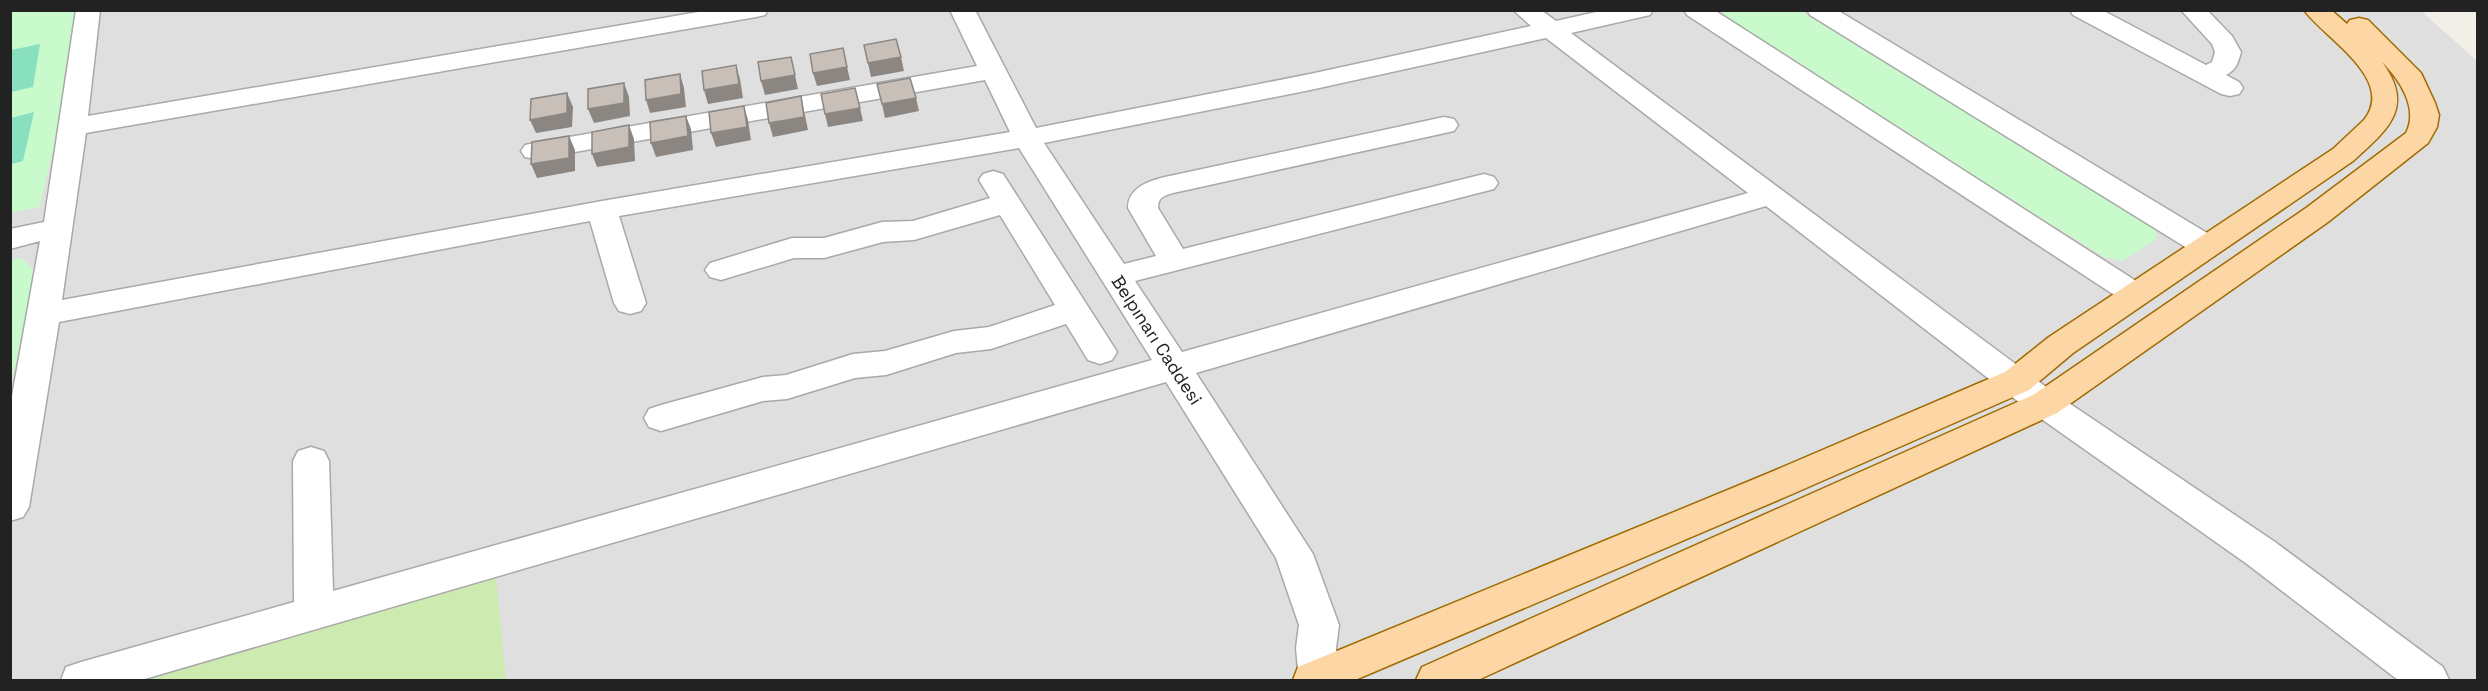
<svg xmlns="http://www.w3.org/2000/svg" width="2488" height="691" font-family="'Space Grotesk',sans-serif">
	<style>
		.residential { fill: #e0dfdf }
		.grass { fill: #cdebb0 }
		.park { fill: #c8facc }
		.pitch { fill: #88e0be }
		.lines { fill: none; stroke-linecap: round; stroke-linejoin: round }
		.minor-casing { stroke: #a9a9a9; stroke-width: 3 }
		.major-casing { stroke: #a06b00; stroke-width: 3 }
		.minor { fill: #fff; fill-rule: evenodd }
		.major { fill: #fcd6a4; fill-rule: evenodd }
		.shaded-wall { fill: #8b8681 }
		.building { fill: #c7bfb8; stroke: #8b8681; stroke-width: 1.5 }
		.labels { text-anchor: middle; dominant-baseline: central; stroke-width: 6; stroke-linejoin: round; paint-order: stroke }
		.street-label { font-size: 18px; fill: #222; stroke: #fff }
	</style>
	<rect width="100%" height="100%" fill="#f2efe9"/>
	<path class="residential" d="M 10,11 L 2421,11 L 2477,61 L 2477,680 L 11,680 Z"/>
	<path class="grass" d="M 495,568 L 506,680 L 114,680 Z"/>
	<path class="park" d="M 1724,10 L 1800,11 L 2144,220 L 2155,228 L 2157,239 L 2123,261 L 2104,257 L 1747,35 L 1723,14 Z
		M 10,11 L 79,11 L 67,95 L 39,207 L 11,213 Z
		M 21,257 L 35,272 L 11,385 L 11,260 Z"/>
	<path class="pitch" d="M 40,44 L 33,87 L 11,92 L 11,50 Z
		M 34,112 L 23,161 L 11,164 L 11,118 Z"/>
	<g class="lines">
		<defs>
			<path id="minor" d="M 76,10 L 100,10 L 88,116 L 710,10 L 768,10 L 765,15 L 756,17 L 86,133 L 62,300 L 602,201 L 1010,132 L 985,80 L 535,159 L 525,157 L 521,151 L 525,145 L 535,143 L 977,66 L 950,10 L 975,10 L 1036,128 L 1310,74 L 1531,26 L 1513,10 L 1541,10 L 1556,21 L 1605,10 L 1653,10 L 1650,15 L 1571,33 L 2057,395 L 2275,542 L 2443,667 L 2449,680 L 2398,680 L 2247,564 L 2033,413 L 1766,206 L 1196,373 L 1313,554 L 1339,625 L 1336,648 L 1339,680 L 1299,680 L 1296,648 L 1299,625 L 1276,558 L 1166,382 L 141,680 L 61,680 L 66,667 L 81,662 L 294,602 L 293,461 L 298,451 L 311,447 L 324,451 L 329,461 L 333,591 L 1152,360 L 1019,148 L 619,216 L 646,303 L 641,311 L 630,314 L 619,311 L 614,303 L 590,221 L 59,322 L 29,507 L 23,517 L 10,521 L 10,407 L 40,241 L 10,249 L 10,229 L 44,222 ZM 1546,38 L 1748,193 L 1182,352 L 1135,281 L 1494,189 L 1498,183 L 1494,177 L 1484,174 L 1183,249 L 1158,208 C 1158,197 1164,196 1173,193 L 1454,131 L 1458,125 L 1454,119 L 1444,117 L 1165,177 C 1148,181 1128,188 1128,208 L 1156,256 L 1124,264 L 1044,143 L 1310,90 Z
				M 1684,10 L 1714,10 L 2147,288 L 2152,295 L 2147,302 L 2136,306 L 2125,302 L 1687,15 Z
				M 1807,10 L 1837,10 L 2217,239 L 2221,246 L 2217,253 L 2206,256 L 2195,253 L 1810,15 Z
				M 2070,10 L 2102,10 L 2206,65 L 2212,62 L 2215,52 L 2212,44 L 2181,10 L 2207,10 L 2232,36 L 2241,52 C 2238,63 2236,70 2226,75 L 2239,82 L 2243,88 L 2239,94 L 2230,96 L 2221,94 L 2073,15 Z
				M 993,171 L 1003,174 L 1112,344 L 1117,352 L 1112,360 L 1100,364 L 1088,360 L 1066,324 L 991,349 L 956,353 L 886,375 L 855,378 L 787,399 L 763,401 L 661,431 L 649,427 L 644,418 L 649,409 L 661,405 L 763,377 L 786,375 L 853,354 L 885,351 L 954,331 L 989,327 L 1055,305 L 1000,215 L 914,240 L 883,242 L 824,258 L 794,258 L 721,280 L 710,277 L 705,270 L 710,263 L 792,238 L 824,238 L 882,222 L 913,221 L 990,198 L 979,180 L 983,174 Z"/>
			<path id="major" d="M 2304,10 L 2331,10 L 2347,24 L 2350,20 L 2359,18 L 2368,20 L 2421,73 L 2435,103 L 2439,115 L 2437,127 L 2428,143 L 2328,222 L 2057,413 L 1478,680 L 1416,680 L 1422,667 L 2033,395 L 2306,208 L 2406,133 C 2419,108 2399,79 2382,62 C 2416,108 2387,130 2353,161 L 2073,353 L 2029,390 L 1790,495 L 1355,680 L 1293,680 L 1298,667 L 1764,475 L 2005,372 L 2049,337 L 2333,149 L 2364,120 C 2397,79 2323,37 2304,10 Z"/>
		</defs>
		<use href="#minor" class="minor-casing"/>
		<use href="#major" class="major-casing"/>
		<use href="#minor" class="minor"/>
		<use href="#major" class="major"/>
	</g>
	<path class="shaded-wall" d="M 791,57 L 798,89 L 765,95 L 761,81 Z
		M 901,57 L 904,71 L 871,77 L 868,63 Z
		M 736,65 L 740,79 L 743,98 L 708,104 L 704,90 Z
		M 847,67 L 850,80 L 817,86 L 813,73 Z
		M 680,74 L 684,88 L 686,107 L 650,113 L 646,100 Z
		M 624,83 L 629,97 L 630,116 L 594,123 L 588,109 Z
		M 567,93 L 573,107 L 572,127 L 536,133 L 530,120 Z
		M 801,96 L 808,130 L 773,137 L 769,123 Z
		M 916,98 L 919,111 L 885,118 L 882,104 Z
		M 744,106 L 748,120 L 751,140 L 716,147 L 711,133 Z
		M 860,108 L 863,121 L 828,127 L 825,114 Z
		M 686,116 L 691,129 L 693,150 L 656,157 L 651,143 Z
		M 629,125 L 634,139 L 635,161 L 597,167 L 592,154 Z
		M 569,136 L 575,150 L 575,171 L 537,178 L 531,164 Z"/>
	<path class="building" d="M 896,39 L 901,57 L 868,63 L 864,45 Z
		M 843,48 L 847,67 L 813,73 L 810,54 Z
		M 791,57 L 795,75 L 761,81 L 758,62 Z
		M 736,65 L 739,84 L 704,90 L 702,71 Z
		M 680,74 L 681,94 L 646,100 L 645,80 Z
		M 910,78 L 916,98 L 882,104 L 877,84 Z
		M 624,83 L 624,103 L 588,109 L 588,89 Z
		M 855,88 L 860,108 L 825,114 L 821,94 Z
		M 567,93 L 567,113 L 530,120 L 531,99 Z
		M 801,96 L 804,117 L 769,123 L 766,103 Z
		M 744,106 L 747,127 L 711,133 L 709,112 Z
		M 686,116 L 688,136 L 651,143 L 650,122 Z
		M 629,125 L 629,147 L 592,154 L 592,132 Z
		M 569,136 L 569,158 L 531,164 L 532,142 Z"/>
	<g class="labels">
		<g class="street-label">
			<text transform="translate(1157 340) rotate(57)">Belpınarı Caddesi</text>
		</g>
	</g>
	<rect width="2488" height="691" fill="none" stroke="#222222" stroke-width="24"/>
</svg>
